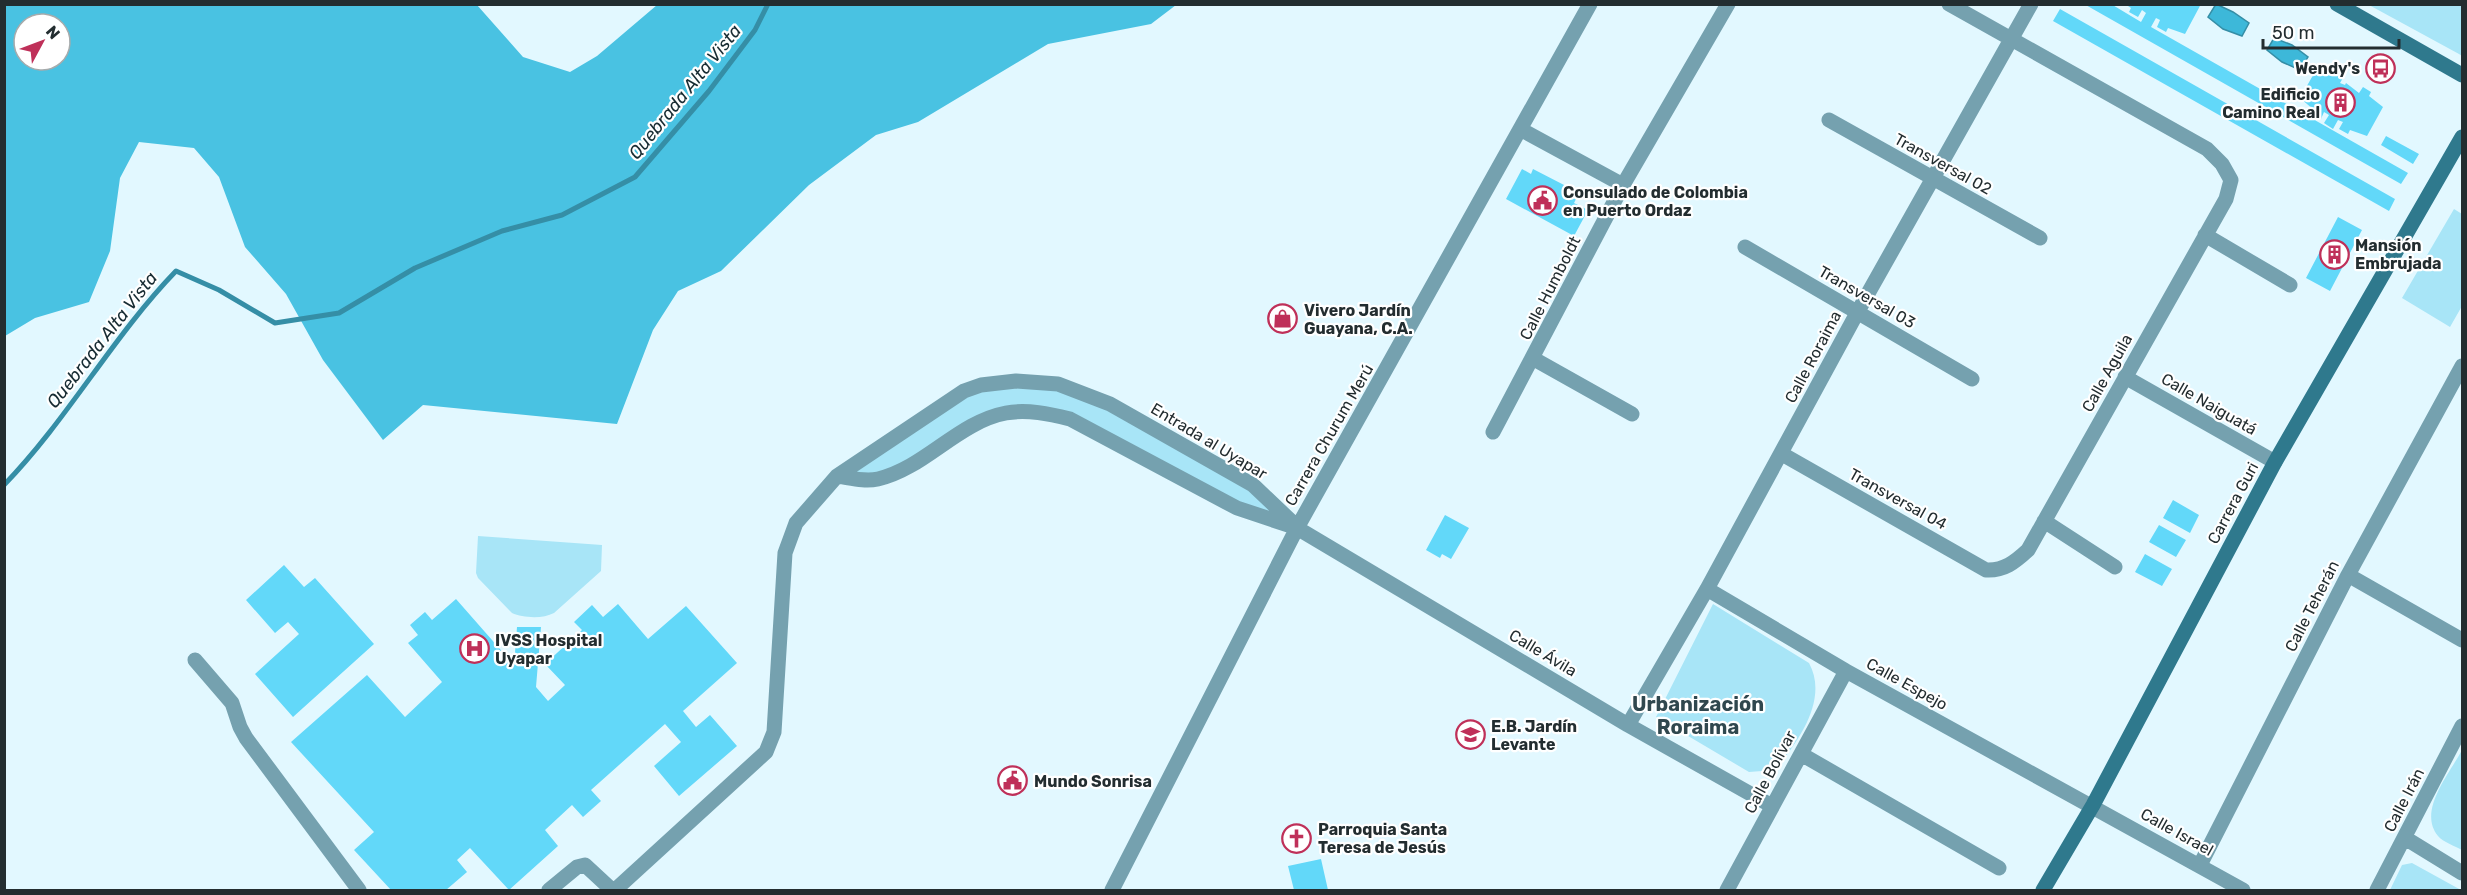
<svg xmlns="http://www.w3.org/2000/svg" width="2467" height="895" font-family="Rubik,sans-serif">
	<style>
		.green { fill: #a8e5f7 }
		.forest { fill: #49c2e2; fill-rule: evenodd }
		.water { fill: #3db8d9; stroke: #358ea6; stroke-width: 1.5 }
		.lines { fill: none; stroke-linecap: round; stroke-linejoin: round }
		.stream { stroke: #358ea6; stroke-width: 5 }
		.building { fill: #62d8f9 }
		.street { stroke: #75a1af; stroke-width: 15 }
		.secondary { stroke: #2f798d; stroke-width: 15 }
		.labels { text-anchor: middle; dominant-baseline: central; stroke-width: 4.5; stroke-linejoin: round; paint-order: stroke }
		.poi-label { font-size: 16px; font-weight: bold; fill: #232d30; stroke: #fff; text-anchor: start }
		.street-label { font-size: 16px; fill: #232d30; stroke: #fff }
		.water-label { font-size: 18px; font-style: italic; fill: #182c33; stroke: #fff }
		.quarter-label { font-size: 20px; font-weight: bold; fill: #30474e; stroke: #fff }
	</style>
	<rect width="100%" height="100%" fill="#e2f8ff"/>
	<path class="green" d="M 2369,5 L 2462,5 L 2462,56 L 2459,54 Z
		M 2454,209 L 2462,214 L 2462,306 L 2450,327 L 2402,298 Z
		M 1058,384 L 1253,485 L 1297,528 L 1237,508 L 1089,427 L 1006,413 L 901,471 L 837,476 L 964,391 Z
		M 478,536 L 602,545 L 601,571 L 554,613 C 543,619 523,618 512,613 L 478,578 L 476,573 Z
		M 1713,604 L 1809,663 C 1829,699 1798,742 1775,770 L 1749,772 L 1656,717 Z
		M 2462,750 L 2462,850 C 2455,846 2443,842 2438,836 C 2417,811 2450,773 2462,750 Z
		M 2412,863 L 2461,890 L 2390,890 L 2402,865 Z"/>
	<path class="forest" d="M 4,5 L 477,5 L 523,57 L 570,72 L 597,56 L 657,5 L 1176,5 L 1151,24 L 1048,44 L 918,122 L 876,135 L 809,185 L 721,271 L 678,291 L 653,330 L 617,424 L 423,405 L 383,440 L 323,360 L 286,294 L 245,247 L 219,177 L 194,148 L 139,142 L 120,178 L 110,251 L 89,302 L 35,318 L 5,336 ZM 24,24 L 60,24 L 60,60 L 24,60 Z"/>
	<path class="water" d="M 2216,4 L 2233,12 L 2249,23 L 2242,36 L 2223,29 L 2208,17 Z
		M 2274,38 L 2292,45 L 2308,57 L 2300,70 L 2282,62 L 2267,50 Z"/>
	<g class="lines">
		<path class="stream" d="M 4,485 C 68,419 113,336 176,271 L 219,290 L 275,323 L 339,313 L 415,268 L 502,231 L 562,215 L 635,177 L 709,91 L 755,30 L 768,4"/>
	</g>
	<path class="building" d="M 2084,4 L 2111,4 L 2141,22 L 2146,13 L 2142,10 L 2138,17 L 2129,12 L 2131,8 L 2125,4 L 2201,4 L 2185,34 L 2168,28 L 2166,32 L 2157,27 L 2160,20 L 2156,18 L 2151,27 L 2408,173 L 2401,184 Z
		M 2060,9 L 2395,199 L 2389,211 L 2053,21 Z
		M 2316,70 L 2333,75 L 2335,71 L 2344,76 L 2340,83 L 2345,85 L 2346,83 L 2359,93 L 2363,87 L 2371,92 L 2369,96 L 2383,107 L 2367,136 L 2350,130 L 2348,134 L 2339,129 L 2343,122 L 2338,120 L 2333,129 L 2324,123 L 2329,115 L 2324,112 L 2321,119 L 2311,114 L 2314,110 L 2300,98 Z
		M 2386,136 L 2419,154 L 2413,164 L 2381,145 Z
		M 1522,169 L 1531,174 L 1533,169 L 1566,186 L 1564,190 L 1577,197 L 1574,203 L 1588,210 L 1574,236 L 1506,199 Z
		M 2338,217 L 2362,230 L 2330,291 L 2306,278 Z
		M 2173,500 L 2199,515 L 2190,533 L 2163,518 Z
		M 1445,515 L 1469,528 L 1451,559 L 1442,554 L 1440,558 L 1426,550 Z
		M 2159,525 L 2186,540 L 2176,557 L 2149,542 Z
		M 2145,554 L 2172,569 L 2162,586 L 2135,572 Z
		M 284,565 L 304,587 L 315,578 L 374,644 L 293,717 L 255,674 L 299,634 L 288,622 L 275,633 L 246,600 Z
		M 456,599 L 514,665 L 517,627 L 541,627 L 536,687 L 548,701 L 565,685 L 545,664 L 582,630 L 574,622 L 592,605 L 603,617 L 618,604 L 648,639 L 686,606 L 737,663 L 683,711 L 696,727 L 710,715 L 737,746 L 679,796 L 654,766 L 681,742 L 665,724 L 591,790 L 601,801 L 583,817 L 572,805 L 545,830 L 558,846 L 509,890 L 470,848 L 457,860 L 467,872 L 446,890 L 391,890 L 354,850 L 374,832 L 291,742 L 367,675 L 405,717 L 442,682 L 408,643 L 418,635 L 410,625 L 425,612 L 432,620 Z
		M 1321,859 L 1328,890 L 1294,890 L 1288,866 Z"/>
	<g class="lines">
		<path class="street" d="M 1829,120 L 2040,238
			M 1522,130 L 1623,185
			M 2205,235 L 2290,285
			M 1745,247 L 1972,379
			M 1534,359 L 1632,414
			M 2125,377 L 2275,462
			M 1493,432 L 1623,185 L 1728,4
			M 1782,454 L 1986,570 C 2004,571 2015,562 2028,550 L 2226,199 L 2231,180 L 2222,164 L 2207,149 L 1949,4
			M 837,476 C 851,478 864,482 878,479 C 925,468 958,422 1006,413 C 1027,409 1050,414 1070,419 L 1237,508 L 1297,528 L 1628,725 L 1772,806
			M 2044,521 L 2115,567
			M 2348,575 L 2462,640
			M 1707,589 L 1846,671 L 2243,890
			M 195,660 L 232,703 L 240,727 L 246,738 L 359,890
			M 1628,725 L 1707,589 L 1857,313 L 2031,4
			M 1801,754 L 1999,868
			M 2405,838 L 2462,873
			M 2200,865 L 2348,575 L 2462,366
			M 549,890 L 577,867 L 585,865 L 612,890
			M 615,890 L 766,752 L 774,732 L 785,553 L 796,523 L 837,476 L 964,391 L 981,385 L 1016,381 L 1058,384 L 1110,404 L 1253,485 L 1293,523
			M 1112,890 L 1297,528 L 1590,4
			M 1727,890 L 1846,671
			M 2377,890 L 2462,726"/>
		<path class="secondary" d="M 2337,4 L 2462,75
			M 2043,890 L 2093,805 L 2275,462 L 2462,137"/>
	</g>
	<defs>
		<symbol id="bus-ring" viewBox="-11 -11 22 22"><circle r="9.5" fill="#fff" stroke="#bf3059" stroke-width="1.5"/><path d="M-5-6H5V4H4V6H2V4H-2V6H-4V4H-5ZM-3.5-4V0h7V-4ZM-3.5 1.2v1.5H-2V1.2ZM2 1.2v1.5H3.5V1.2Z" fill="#bf3059"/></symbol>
		<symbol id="building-ring" viewBox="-11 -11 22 22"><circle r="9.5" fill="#fff" stroke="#bf3059" stroke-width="1.5"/><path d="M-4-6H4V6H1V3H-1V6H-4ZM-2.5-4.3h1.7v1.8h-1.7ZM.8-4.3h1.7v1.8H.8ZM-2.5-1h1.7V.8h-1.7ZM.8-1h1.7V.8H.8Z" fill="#bf3059"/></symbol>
		<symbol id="civic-ring" viewBox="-11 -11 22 22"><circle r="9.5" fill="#fff" stroke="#bf3059" stroke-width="1.5"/><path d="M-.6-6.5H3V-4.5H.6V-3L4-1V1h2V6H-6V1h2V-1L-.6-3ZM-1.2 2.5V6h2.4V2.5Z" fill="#bf3059"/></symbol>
		<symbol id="shop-ring" viewBox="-11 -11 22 22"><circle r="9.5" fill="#fff" stroke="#bf3059" stroke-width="1.5"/><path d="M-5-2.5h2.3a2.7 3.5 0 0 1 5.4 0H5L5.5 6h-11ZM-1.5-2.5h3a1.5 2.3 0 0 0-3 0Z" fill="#bf3059"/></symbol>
		<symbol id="hospital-ring" viewBox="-11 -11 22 22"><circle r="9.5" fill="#fff" stroke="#bf3059" stroke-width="1.5"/><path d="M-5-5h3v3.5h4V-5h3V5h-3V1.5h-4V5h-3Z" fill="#bf3059"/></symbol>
		<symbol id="school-ring" viewBox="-11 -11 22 22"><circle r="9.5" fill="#fff" stroke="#bf3059" stroke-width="1.5"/><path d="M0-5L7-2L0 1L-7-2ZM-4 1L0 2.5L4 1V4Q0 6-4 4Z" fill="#bf3059"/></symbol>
		<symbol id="church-ring" viewBox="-11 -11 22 22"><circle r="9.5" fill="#fff" stroke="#bf3059" stroke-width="1.5"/><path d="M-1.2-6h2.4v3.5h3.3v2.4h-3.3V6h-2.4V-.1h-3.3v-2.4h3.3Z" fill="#bf3059"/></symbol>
	</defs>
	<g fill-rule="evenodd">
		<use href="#bus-ring" x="2364" y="52" width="33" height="33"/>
		<use href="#building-ring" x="2324" y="86" width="33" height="33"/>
		<use href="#civic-ring" x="1526" y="184" width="33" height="33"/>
		<use href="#building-ring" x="2318" y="238" width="33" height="33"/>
		<use href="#shop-ring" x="1266" y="302" width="33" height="33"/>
		<use href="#hospital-ring" x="458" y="632" width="33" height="33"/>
		<use href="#school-ring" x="1454" y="718" width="33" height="33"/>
		<use href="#civic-ring" x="996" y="764" width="33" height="33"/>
		<use href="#church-ring" x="1280" y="822" width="33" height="33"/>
	</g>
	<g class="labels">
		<g class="poi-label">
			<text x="2360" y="68" text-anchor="end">Wendy's</text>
			<text x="2320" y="94" text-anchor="end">Edificio<tspan x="2320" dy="18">Camino Real</tspan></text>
			<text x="1563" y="192">Consulado de Colombia<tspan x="1563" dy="18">en Puerto Ordaz</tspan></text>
			<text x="2355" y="245">Mansión<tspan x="2355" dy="18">Embrujada</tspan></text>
			<text x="1304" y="310">Vivero Jardín<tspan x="1304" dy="18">Guayana, C.A.</tspan></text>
			<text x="495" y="640">IVSS Hospital<tspan x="495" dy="18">Uyapar</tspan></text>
			<text x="1491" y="726">E.B. Jardín<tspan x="1491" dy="18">Levante</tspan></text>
			<text x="1034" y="781">Mundo Sonrisa</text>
			<text x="1318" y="829">Parroquia Santa<tspan x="1318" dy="18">Teresa de Jesús</tspan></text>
		</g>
		<g class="street-label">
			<text transform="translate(1943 164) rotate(29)">Transversal 02</text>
			<text transform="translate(1550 288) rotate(-63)">Calle Humboldt</text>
			<text transform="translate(1867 297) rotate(30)">Transversal 03</text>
			<text transform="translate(1813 357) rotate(-62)">Calle Roraima</text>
			<text transform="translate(2107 373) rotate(-61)">Calle Aguila</text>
			<text transform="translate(2209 404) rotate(30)">Calle Naiguatá</text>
			<text transform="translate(1329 435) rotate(-60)">Carrera Churum Merú</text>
			<text transform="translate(1209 441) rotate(31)">Entrada al Uyapar</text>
			<text transform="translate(1898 499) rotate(29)">Transversal 04</text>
			<text transform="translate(2233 503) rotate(-62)">Carrera Guri</text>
			<text transform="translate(2312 606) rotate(-63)">Calle Teherán</text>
			<text transform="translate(1543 653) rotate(31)">Calle Ávila</text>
			<text transform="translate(1907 684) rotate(29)">Calle Espejo</text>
			<text transform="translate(1770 772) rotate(-62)">Calle Bolívar</text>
			<text transform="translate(2404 800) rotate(-63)">Calle Irán</text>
			<text transform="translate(2177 832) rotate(29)">Calle Israel</text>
		</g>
		<g class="water-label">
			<text transform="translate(685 92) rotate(-51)">Quebrada Alta Vista</text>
			<text transform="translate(102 340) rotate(-52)">Quebrada Alta Vista</text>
		</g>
		<g class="quarter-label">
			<text x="1698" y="704">Urbanización<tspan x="1698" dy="23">Roraima</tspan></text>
		</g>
	</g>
	<rect width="2467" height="895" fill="none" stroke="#232d30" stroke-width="12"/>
	<g transform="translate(42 42) rotate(49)"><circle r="28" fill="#ffffff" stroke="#a7abac" stroke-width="1.5"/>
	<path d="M0-4.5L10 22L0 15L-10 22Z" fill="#bf3059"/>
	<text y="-9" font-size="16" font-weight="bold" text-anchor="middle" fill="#232d30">N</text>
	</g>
	<path d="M2263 39v9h136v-9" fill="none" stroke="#232d30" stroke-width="3"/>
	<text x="2272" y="39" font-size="18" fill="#232d30" stroke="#ffffff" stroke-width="4.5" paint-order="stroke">50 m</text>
</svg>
